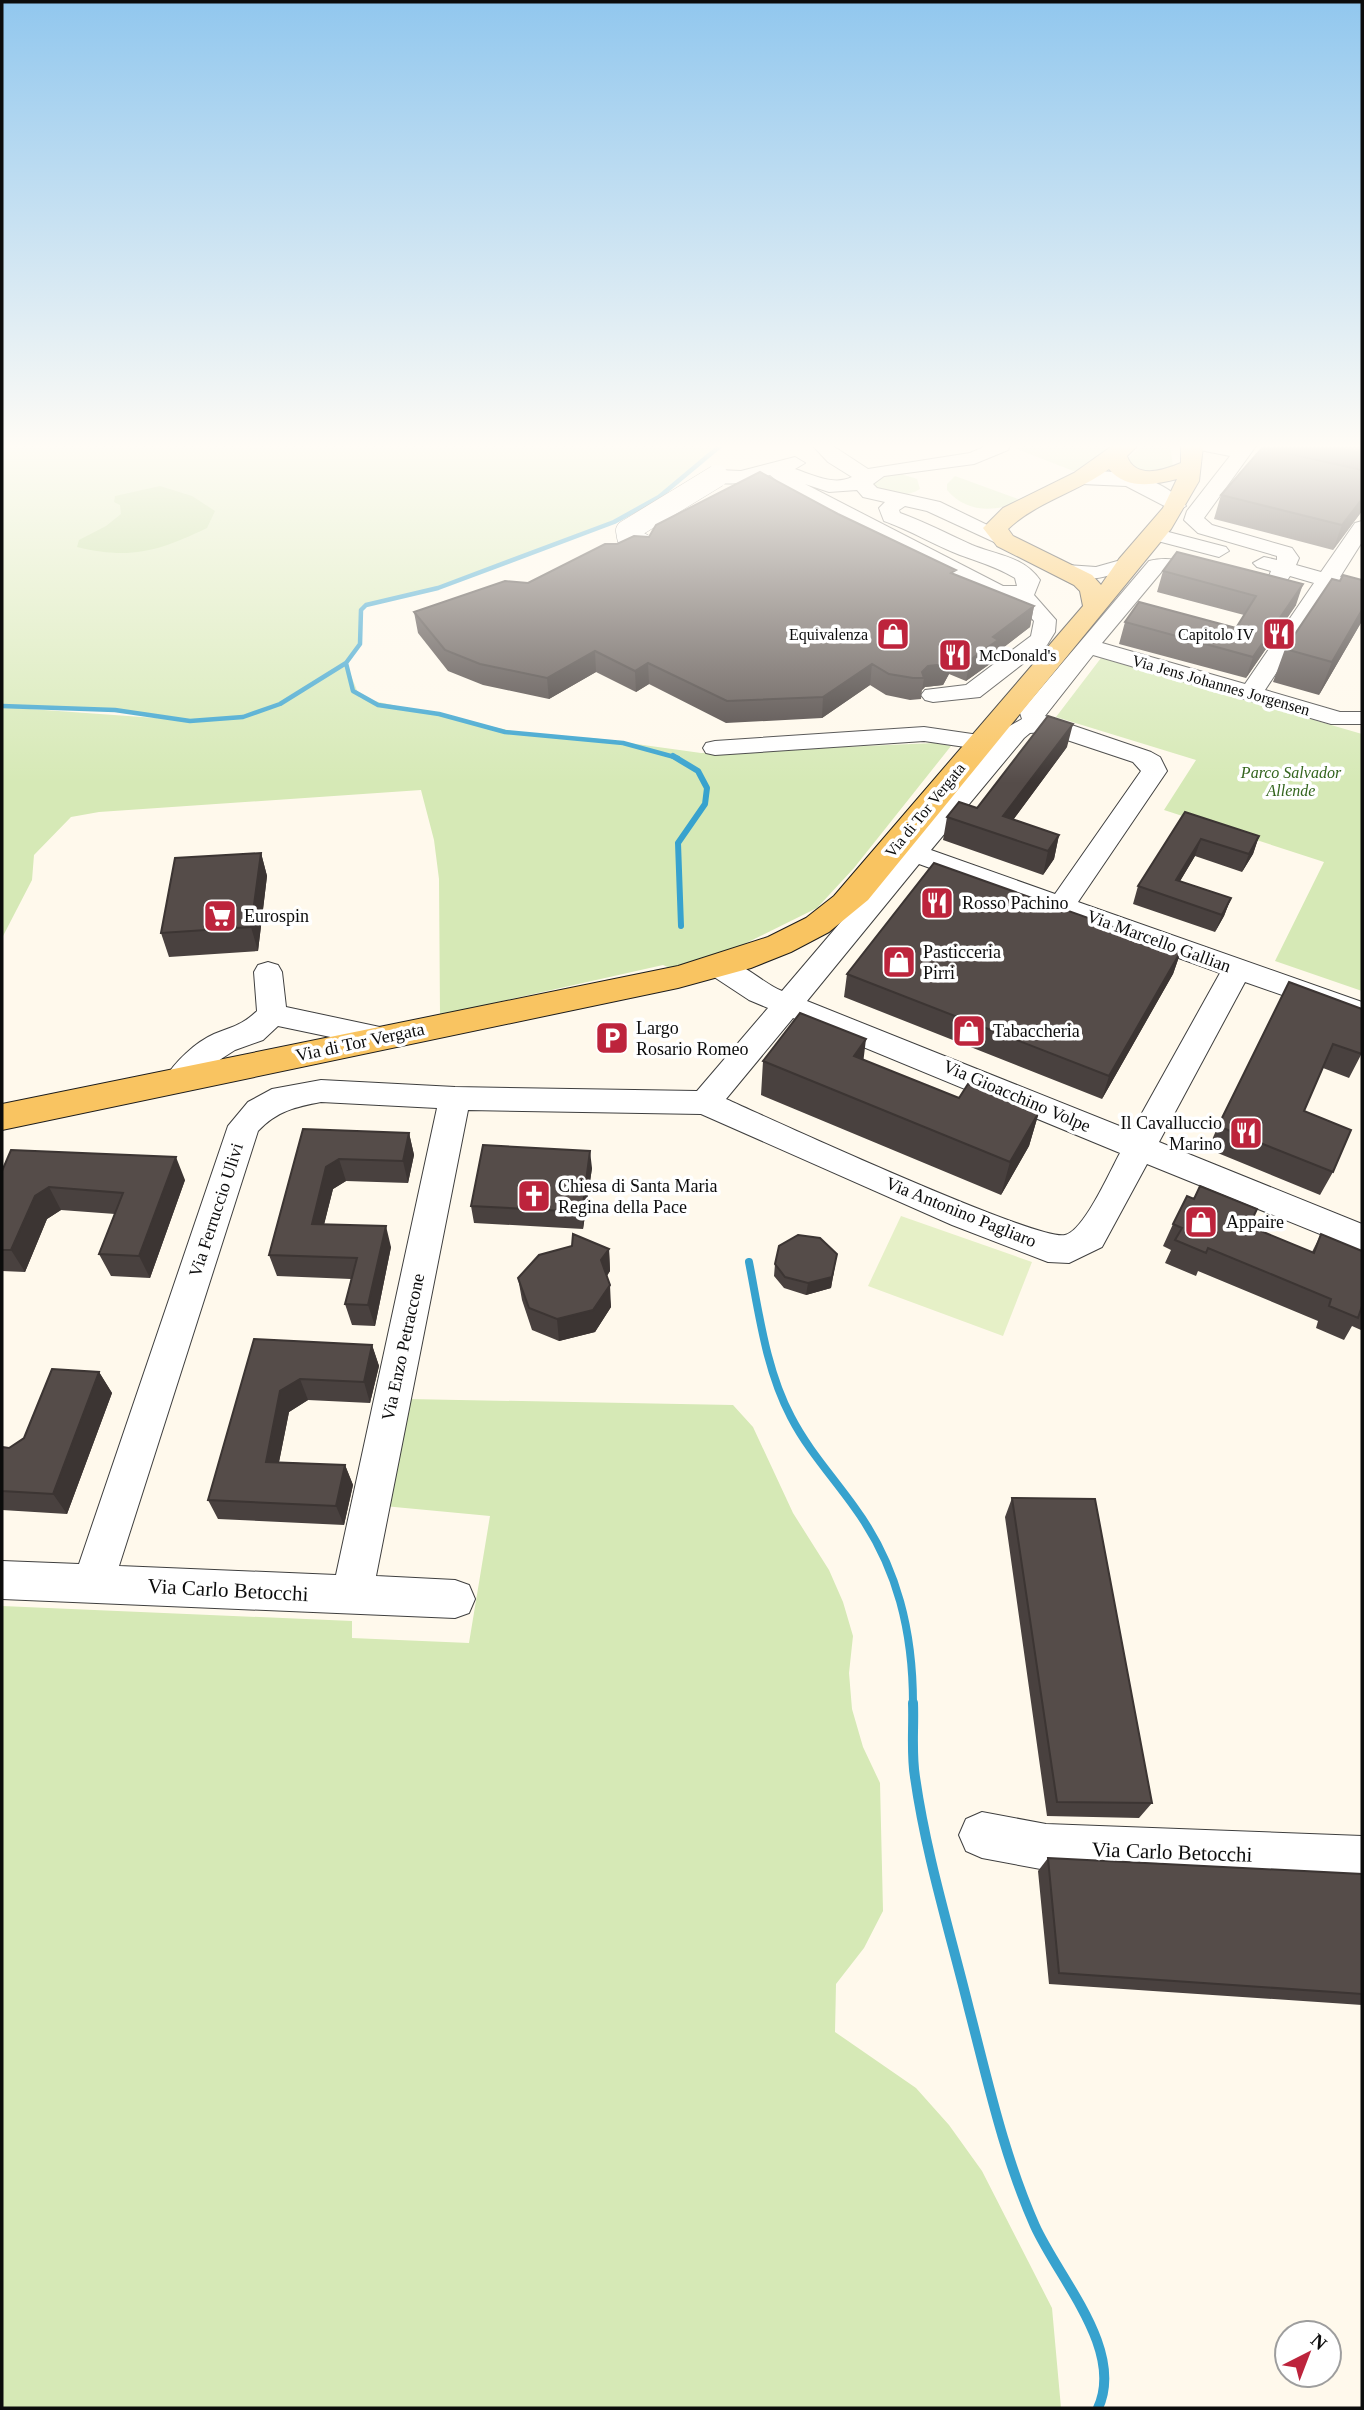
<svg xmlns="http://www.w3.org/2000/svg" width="1364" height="2410" font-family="'Times New Roman',serif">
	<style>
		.green { fill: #d6e9b6 }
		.forest { fill: #bbda95 }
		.pitch { fill: #e6f0c7 }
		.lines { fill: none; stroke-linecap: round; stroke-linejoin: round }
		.stream-far3 { stroke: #37a2ce; stroke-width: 4.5 }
		.stream-far2 { stroke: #37a2ce; stroke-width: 6 }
		.stream-far1 { stroke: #37a2ce; stroke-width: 8 }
		.stream { stroke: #37a2ce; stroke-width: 10 }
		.minor-casing { stroke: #3f3f3f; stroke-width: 2 }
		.major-casing { stroke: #1d1d1d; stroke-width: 2 }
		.minor { fill: #fff; fill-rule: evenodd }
		.major { fill: #f9c461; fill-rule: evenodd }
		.minor-bridge-casing { stroke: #3f3f3f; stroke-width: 23; stroke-linecap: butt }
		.minor-bridge { stroke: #fff; stroke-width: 22 }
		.wall { fill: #49413f }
		.shaded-wall { fill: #3c3533 }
		.building { fill: #554c49; stroke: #3c3533; stroke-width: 2 }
		.labels { text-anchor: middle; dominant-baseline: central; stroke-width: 7; stroke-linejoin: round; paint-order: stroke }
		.far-poi-label { font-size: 16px; fill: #0c0c0c; stroke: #fff; text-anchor: end }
		.far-street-label { font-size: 16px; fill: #0c0c0c; stroke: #fff }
		.far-park-label { font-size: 16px; font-style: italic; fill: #33641d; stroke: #fff }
		.poi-label { font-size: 18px; fill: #0c0c0c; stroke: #fff; text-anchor: start }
		.street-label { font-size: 18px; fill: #0c0c0c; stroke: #fff }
		.near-street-label { font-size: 21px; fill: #0c0c0c; stroke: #fff }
	</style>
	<rect width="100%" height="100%" fill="#fff9ec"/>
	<path class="green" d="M 2,446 L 720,446 L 659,497 L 614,522 L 438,588 L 366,605 L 361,610 L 360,644 L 346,663 L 360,698 L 535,736 L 593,738 L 701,753 L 935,743 L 951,746 L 854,868 L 817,908 L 740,946 L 670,968 L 663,965 L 440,1015 L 439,879 L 434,840 L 421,790 L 99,812 L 71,817 L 34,855 L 32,880 L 2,938 L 2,707 L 170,719 L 115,710 L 2,706 Z
		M 1017,446 L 1118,446 L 1106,456 L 1076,472 L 1014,448 Z
		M 1142,446 L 1170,446 L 1173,466 L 1154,473 L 1133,469 L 1127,459 Z
		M 898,473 L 917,479 L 920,489 C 906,498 885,496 873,484 L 877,477 Z
		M 955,476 L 1021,500 C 997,513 966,513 947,490 L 947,484 Z
		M 1101,658 L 1362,734 L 1362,991 L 1275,961 L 1324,862 L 1164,810 L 1196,760 L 1056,717 Z
		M 408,1399 L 733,1405 L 753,1427 L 793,1513 L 829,1570 L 843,1602 L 853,1636 L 849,1673 L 852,1709 L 863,1747 L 880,1783 L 883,1911 L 864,1948 L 836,1984 L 835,2032 L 916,2088 L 949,2125 L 982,2171 L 1052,2308 L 1061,2408 L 2,2408 L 2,1606 L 352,1621 L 352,1638 L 469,1643 L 490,1516 L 384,1506 Z"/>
	<path class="forest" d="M 160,486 L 192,496 L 215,511 L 207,528 C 159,551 131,560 77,547 L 79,540 L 106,526 L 121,514 L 120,505 L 114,502 L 115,496 Z"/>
	<path class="pitch" d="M 901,1216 L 1032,1262 L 1003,1336 L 868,1286 Z"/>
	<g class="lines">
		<path class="stream-far3" d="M 346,663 L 353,691 L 378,705 L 439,714 L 505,732 L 623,743 L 678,758
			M 2,706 L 115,710 L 190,721 L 243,717 L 280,704 L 346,663 L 360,644 L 361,610 L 366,605 L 438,588 L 614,522 L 659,497 L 720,446"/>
		<path class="stream-far2" d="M 673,756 L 698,771 L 707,788 L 705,804 L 678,843 L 681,926"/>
		<path class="stream-far1" d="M 749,1262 C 759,1313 766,1370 791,1417 C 808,1450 833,1477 855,1508 C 898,1567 913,1633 913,1704"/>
		<path class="stream" d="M 913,1703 C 914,1727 911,1753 915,1777 C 926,1855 950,1932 969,2009 C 988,2082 1004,2156 1035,2226 C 1059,2279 1125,2350 1098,2408"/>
		<defs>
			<path id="minor" d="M 813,446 L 833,446 L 868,469 L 970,453 L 986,446 L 1010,446 L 1008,450 L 974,464 L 884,476 L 873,484 L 877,488 L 940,502 L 1012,537 L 1015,541 L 1012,545 L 1005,547 L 927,511 L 905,506 L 899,510 L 900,513 C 925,522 948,534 972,545 C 996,555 1023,556 1040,580 L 1034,595 L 1056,620 L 1055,632 L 1047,645 L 980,697 L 933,702 L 925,700 L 921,695 L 925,690 L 966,685 L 1031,636 L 1034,621 L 1015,600 L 988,596 L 793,494 L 770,475 C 753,480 721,491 707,476 L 717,470 L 741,471 L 795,457 L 805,463 L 795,469 C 813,475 834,486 852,477 L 828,462 ZM 805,484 L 829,492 L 857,490 L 863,497 L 885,502 L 879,508 L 884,521 C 910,530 934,545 960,555 C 979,562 997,567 1015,578 L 1017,586 L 1003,586 Z
				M 1198,446 L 1256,446 L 1204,518 L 1212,525 L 1292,548 L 1299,558 L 1296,565 L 1321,572 L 1355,523 L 1362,521 L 1362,542 L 1340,577 L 1362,582 L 1362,595 L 1332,588 L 1265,690 L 1340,712 L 1362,712 L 1362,724 L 1331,724 L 1093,655 L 1045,716 L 1151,752 L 1160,757 L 1167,771 L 1078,902 L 1362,1002 L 1362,1023 L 1245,982 L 1159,1142 L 1362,1224 L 1362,1251 L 1147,1164 L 1102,1247 L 1069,1263 L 1048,1262 L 952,1225 L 701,1114 L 468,1110 L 376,1576 L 455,1580 L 469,1585 L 475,1599 L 469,1613 L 455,1618 L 2,1599 L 2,1561 L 79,1564 L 228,1126 L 248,1102 L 272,1089 L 321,1080 L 455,1087 L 697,1091 L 768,1008 L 749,1000 L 708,973 L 704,966 L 708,959 C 734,952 759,982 782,991 L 1006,728 L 1022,719 L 1020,713 L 1024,708 L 1149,561 C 1191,550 1238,588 1269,576 L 1271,571 L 1257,567 L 1253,563 L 1264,557 L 1277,560 L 1277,556 L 1198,533 L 1184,520 L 1187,511 L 1230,456 L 1200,450 ZM 1170,569 C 1200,574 1270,612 1290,576 L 1314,583 L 1245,684 L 1102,643 L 1163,570 ZM 1043,732 L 1133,762 L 1141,771 L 1055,894 L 931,850 L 1024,738 L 1030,733 ZM 919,864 L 1220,973 L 1132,1131 L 807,1001 ZM 793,1018 L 1120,1153 C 1110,1171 1084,1231 1065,1235 C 1037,1242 771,1119 726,1099 ZM 321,1102 L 437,1108 L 336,1575 L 119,1566 L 258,1131 C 277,1111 295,1107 321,1102 Z
				M 1094,471 C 1125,471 1166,479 1186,506 L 1176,512 L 1126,486 L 1082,484 L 1072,478 L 1075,474 Z
				M 1153,528 L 1226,547 L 1229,551 L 1219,557 L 1146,538 L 1143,534 L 1146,530 Z
				M 1128,558 L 1139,564 L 1135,568 C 1117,574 1070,589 1056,571 L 1067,565 L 1096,567 Z
				M 924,727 L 979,735 L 988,737 L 991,742 L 988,747 L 979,749 L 924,741 L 715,755 L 706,753 L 703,748 L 706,743 L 715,741 Z
				M 268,962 L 278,965 L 282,972 L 286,1007 L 394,1030 L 398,1037 L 394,1044 L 383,1048 L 278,1026 L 263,1040 L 235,1050 L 221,1059 L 191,1087 L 180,1090 L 169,1087 L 165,1079 C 174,1062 196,1042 214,1034 C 233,1026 241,1026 257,1011 L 254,972 L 258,965 Z
				M 982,1812 L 1046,1824 L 1362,1836 L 1362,1882 L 1046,1870 L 982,1858 L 966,1851 L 959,1835 L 966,1819 Z"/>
			<path id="major" d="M 1112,446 L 1137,446 L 1127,456 C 1135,479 1162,471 1181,463 L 1181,446 L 1203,446 L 1199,481 L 1171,529 L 868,900 L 829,932 L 791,952 L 751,968 L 678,988 L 2,1130 L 2,1104 L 678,966 L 768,937 L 806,918 L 834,896 L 1083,606 L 1080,591 L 1074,585 L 997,546 L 983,528 L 1003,508 L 1074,473 ZM 1109,469 C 1126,490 1154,485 1177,479 L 1163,508 L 1119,559 L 1101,585 L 1092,575 L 1013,536 L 1008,529 C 1036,502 1078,492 1109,469 Z"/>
		</defs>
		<use href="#minor" class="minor-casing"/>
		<use href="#major" class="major-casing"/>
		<use href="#minor" class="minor"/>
		<use href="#major" class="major"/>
		<defs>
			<path id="minor-bridge" d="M 643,545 L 628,537 L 627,531 L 717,476"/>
		</defs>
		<use href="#minor-bridge" class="minor-bridge-casing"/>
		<use href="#minor-bridge" class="minor-bridge"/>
	</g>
	<path class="wall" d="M 1264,446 L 1362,446 L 1362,511 L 1333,550 L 1214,519 L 1221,495 L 1263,448 Z
		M 838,514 L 955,575 L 1034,606 L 1030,627 L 995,654 L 994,661 L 966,681 L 949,674 L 943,685 L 925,687 L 922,690 L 921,699 L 910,700 L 886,695 L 870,685 L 822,718 L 726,723 L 649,684 L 636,692 L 596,672 L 549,699 L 483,685 L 448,671 L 418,633 L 414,612 L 528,583 L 617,544 L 649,537 Z
		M 1163,571 L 1296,605 L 1246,678 L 1119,644 L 1125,622 L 1236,628 L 1244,615 L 1157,592 Z
		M 1362,580 L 1362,621 L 1319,695 L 1273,682 L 1285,649 L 1340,581 Z
		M 1067,747 L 1013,820 L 1059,835 L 1054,859 L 1043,875 L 943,840 L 947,817 L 977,808 Z
		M 1185,812 L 1259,836 L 1253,854 L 1242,872 L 1195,856 L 1180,881 L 1231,898 L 1224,916 L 1215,932 L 1133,904 L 1138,886 Z
		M 261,853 L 267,876 L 258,951 L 169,957 L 161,933 Z
		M 1181,951 L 1173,974 L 1102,1099 L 844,997 L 847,974 Z
		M 1289,982 L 1362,1053 L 1349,1078 L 1323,1068 L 1304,1111 L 1333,1172 L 1320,1195 L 1208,1149 L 1218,1126 Z
		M 763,1061 L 959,1098 L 1039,1112 L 1029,1146 L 1001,1195 L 761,1095 Z
		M 303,1129 L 409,1133 L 414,1155 L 408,1183 L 346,1181 L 333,1189 L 324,1224 L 391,1247 L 375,1326 L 352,1325 L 345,1304 L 351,1279 L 277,1276 L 269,1255 Z
		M 592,1168 L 583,1229 L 474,1223 L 471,1206 Z
		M 2,1171 L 185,1180 L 150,1278 L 111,1276 L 99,1254 L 115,1214 L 61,1210 L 47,1219 L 25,1272 L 2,1271 Z
		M 1173,1224 L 1249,1226 L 1312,1252 L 1321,1234 L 1362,1251 L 1362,1328 L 1361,1330 L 1352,1326 L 1344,1340 L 1316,1328 L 1318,1321 L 1198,1271 L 1196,1276 L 1165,1263 L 1171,1250 L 1163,1246 Z
		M 609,1249 L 610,1271 L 607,1276 L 611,1307 L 595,1332 L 559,1341 L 532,1330 L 522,1300 L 518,1278 Z
		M 775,1264 L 835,1265 L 831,1288 L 806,1295 L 784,1288 L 774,1276 Z
		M 254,1339 L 372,1345 L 379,1366 L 370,1403 L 308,1400 L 289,1412 L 279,1462 L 345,1465 L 353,1485 L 344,1525 L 218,1519 L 208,1500 Z
		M 99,1372 L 112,1393 L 67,1514 L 2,1510 L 2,1447 L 9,1448 L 24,1438 Z
		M 1012,1498 L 1152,1803 L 1139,1818 L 1047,1816 L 1005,1517 Z
		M 1048,1858 L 1362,1874 L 1362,2005 L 1049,1984 L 1038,1871 Z"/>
	<path class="shaded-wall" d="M 1362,499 L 1362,511 L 1333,550 L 1342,525 Z
		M 1303,584 L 1296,605 L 1246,678 L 1253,657 Z
		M 1034,606 L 1030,627 L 995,654 L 994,661 L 966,681 L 970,660 L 993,637 Z
		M 1362,610 L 1362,621 L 1319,695 L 1332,662 Z
		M 595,651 L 596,672 L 549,699 L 547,678 Z
		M 953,653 L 949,674 L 943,685 L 925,687 L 922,690 L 924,678 L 922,672 L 928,666 Z
		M 648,663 L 649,684 L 636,692 L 635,671 Z
		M 872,664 L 870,685 L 822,718 L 823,697 Z
		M 1073,724 L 1067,747 L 1002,835 L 1003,816 Z
		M 1059,835 L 1054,859 L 1043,875 L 1048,851 Z
		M 1259,836 L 1253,854 L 1242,872 L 1249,854 Z
		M 1201,839 L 1195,856 L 1170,898 L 1176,880 Z
		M 261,853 L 267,876 L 258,951 L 251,927 Z
		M 1231,898 L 1224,916 L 1215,932 L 1222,915 Z
		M 1181,951 L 1173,974 L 1102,1099 L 1109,1076 Z
		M 866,1039 L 862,1072 L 854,1056 Z
		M 1039,1112 L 1029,1146 L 1001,1195 L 1010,1162 Z
		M 409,1133 L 414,1155 L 408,1183 L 403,1161 Z
		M 590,1151 L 592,1168 L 583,1229 L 582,1212 Z
		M 176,1157 L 185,1180 L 150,1278 L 139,1256 Z
		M 339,1159 L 346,1181 L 333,1189 L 319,1245 L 312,1224 L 326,1167 Z
		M 49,1187 L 61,1210 L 47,1219 L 25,1272 L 11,1250 L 35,1196 Z
		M 386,1226 L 391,1247 L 375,1326 L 368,1305 Z
		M 609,1249 L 610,1271 L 602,1282 L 601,1260 Z
		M 837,1254 L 831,1288 L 806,1295 L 808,1283 Z
		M 610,1285 L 611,1307 L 595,1332 L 559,1341 L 557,1319 Z
		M 372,1345 L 379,1366 L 370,1403 L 364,1382 Z
		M 99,1372 L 112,1393 L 67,1514 L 53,1494 Z
		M 300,1379 L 308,1400 L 289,1412 L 275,1482 L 266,1462 L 280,1391 Z
		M 345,1465 L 353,1485 L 344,1525 L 336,1506 Z"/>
	<path class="building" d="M 1327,446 L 1362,446 L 1362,454 Z
		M 1262,448 L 1362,470 L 1362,499 L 1342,525 L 1221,495 Z
		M 760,472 L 838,514 L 956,570 L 951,573 L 1034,606 L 993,637 L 998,640 L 970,660 L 953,653 L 947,664 L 928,666 L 922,672 L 924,678 L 913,678 L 889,674 L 872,664 L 823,697 L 727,701 L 648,663 L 635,671 L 595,651 L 547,678 L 480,664 L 445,650 L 414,612 L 505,581 L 528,583 L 605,544 L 617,544 L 634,536 L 649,537 L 656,525 Z
		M 1177,552 L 1303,584 L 1253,657 L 1125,622 L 1139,602 L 1236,628 L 1256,596 L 1163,571 Z
		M 1343,575 L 1362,580 L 1362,610 L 1332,662 L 1285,649 L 1332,579 L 1340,581 Z
		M 1048,716 L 1073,724 L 1003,816 L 1059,835 L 1048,851 L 947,817 L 959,802 L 977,808 Z
		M 1185,812 L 1259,836 L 1249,854 L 1201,839 L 1176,880 L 1231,898 L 1222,915 L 1138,886 Z
		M 261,853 L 251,927 L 161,933 L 175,858 Z
		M 934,863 L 1181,951 L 1109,1076 L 847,974 Z
		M 1289,982 L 1362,1009 L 1362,1054 L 1333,1044 L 1304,1111 L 1351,1130 L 1333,1172 L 1218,1126 Z
		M 800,1013 L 866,1039 L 854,1056 L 959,1098 L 968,1084 L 1039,1112 L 1010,1162 L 763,1061 Z
		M 303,1129 L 409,1133 L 403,1161 L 339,1159 L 326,1167 L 312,1224 L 386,1226 L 368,1305 L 345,1304 L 357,1258 L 269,1255 Z
		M 483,1145 L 590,1151 L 582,1212 L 471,1206 Z
		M 11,1150 L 176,1157 L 139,1256 L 99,1254 L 123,1193 L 49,1187 L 35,1196 L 11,1250 L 2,1250 L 2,1171 Z
		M 1200,1186 L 1257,1209 L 1249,1226 L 1314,1253 L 1321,1234 L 1362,1251 L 1362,1306 L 1358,1318 L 1329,1306 L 1331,1299 L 1208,1248 L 1206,1253 L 1175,1240 L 1182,1228 L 1173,1224 L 1187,1196 L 1194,1199 Z
		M 573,1234 L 609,1249 L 601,1260 L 610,1285 L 593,1310 L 557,1319 L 529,1308 L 518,1278 L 539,1255 L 572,1246 Z
		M 798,1235 L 820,1238 L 837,1254 L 832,1277 L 808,1283 L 785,1277 L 775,1264 L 779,1246 Z
		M 254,1339 L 372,1345 L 364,1382 L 300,1379 L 280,1391 L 266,1462 L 345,1465 L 336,1506 L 208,1500 Z
		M 52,1369 L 99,1372 L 53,1494 L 2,1491 L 2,1447 L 9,1448 L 24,1438 Z
		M 1012,1498 L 1095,1499 L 1152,1803 L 1057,1802 Z
		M 1048,1858 L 1362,1874 L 1362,1994 L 1059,1973 Z"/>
	<linearGradient id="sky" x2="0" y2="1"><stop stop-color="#91c7ee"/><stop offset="0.57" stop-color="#fffcf6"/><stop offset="1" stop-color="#fffcf6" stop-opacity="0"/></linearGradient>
	<rect width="1364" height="783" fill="url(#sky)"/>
	<defs>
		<symbol id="shop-square" viewBox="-11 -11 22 22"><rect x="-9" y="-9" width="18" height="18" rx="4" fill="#bd243c" stroke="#fff"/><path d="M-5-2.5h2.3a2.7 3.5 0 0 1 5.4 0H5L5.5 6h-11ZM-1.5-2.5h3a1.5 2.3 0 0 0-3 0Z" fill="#fff"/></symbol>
		<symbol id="restaurant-square" viewBox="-11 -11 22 22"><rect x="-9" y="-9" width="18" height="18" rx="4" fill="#bd243c" stroke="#fff"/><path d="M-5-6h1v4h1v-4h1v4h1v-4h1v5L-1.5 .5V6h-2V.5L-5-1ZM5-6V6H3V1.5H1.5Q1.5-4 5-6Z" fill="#fff"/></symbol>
		<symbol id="supermarket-square" viewBox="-11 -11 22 22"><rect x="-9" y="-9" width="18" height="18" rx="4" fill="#bd243c" stroke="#fff"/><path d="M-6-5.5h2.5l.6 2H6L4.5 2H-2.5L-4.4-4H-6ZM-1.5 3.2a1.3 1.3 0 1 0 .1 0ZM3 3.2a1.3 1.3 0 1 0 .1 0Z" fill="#fff"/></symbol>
		<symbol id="parking-square" viewBox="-11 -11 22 22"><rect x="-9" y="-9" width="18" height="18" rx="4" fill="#bd243c" stroke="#fff"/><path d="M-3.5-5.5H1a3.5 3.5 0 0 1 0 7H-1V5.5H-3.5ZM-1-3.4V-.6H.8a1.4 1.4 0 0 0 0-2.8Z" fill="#fff"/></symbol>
		<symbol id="church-square" viewBox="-11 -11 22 22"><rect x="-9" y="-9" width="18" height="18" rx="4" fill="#bd243c" stroke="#fff"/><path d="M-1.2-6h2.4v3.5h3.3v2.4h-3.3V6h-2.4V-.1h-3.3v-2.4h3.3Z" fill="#fff"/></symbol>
	</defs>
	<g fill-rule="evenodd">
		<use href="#shop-square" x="874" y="615" width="38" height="38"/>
		<use href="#restaurant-square" x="1260" y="615" width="38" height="38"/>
		<use href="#restaurant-square" x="936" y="636" width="38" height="38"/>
		<use href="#restaurant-square" x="918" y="884" width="38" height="38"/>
		<use href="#supermarket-square" x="201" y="897" width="38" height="38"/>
		<use href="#shop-square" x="880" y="943" width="38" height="38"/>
		<use href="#shop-square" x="950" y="1012" width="38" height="38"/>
		<use href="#parking-square" x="593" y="1019" width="38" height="38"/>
		<use href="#restaurant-square" x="1227" y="1114" width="38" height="38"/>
		<use href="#church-square" x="515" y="1177" width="38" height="38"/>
		<use href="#shop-square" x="1182" y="1203" width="38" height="38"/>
	</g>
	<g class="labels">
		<g class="far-poi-label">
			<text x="868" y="634">Equivalenza</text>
			<text x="1254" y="634">Capitolo IV</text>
			<text x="979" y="655" text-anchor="start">McDonald's</text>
		</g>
		<g class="far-street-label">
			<text transform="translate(1221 685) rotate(16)">Via Jens Johannes Jorgensen</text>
			<text transform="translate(925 810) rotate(-51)">Via di Tor Vergata</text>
		</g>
		<g class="far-park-label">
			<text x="1291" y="772">Parco Salvador<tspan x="1291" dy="18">Allende</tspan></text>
		</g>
		<g class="poi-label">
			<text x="962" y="903">Rosso Pachino</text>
			<text x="244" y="916">Eurospin</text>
			<text x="923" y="952">Pasticceria<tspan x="923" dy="21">Pirri</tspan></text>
			<text x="636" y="1028">Largo<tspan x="636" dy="21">Rosario Romeo</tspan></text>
			<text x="993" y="1031">Tabaccheria</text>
			<text x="1222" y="1123" text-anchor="end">Il Cavalluccio<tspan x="1222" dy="21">Marino</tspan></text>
			<text x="558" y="1186">Chiesa di Santa Maria<tspan x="558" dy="21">Regina della Pace</tspan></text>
			<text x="1226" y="1222">Appaire</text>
		</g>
		<g class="street-label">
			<text transform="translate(1159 941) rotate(20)">Via Marcello Gallian</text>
			<text transform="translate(360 1042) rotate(-12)">Via di Tor Vergata</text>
			<text transform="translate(1017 1096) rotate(23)">Via Gioacchino Volpe</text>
			<text transform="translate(216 1210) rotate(-72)">Via Ferruccio Ulivi</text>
			<text transform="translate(961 1212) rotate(22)">Via Antonino Pagliaro</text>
			<text transform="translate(403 1347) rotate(-78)">Via Enzo Petraccone</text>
		</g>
		<g class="near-street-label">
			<text transform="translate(228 1590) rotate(3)">Via Carlo Betocchi</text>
			<text transform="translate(1172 1852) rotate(2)">Via Carlo Betocchi</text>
		</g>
	</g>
	<rect width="1364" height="2410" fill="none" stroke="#0c0c0c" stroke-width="7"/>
	<g transform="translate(1308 2354) rotate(42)"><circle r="33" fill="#ffffff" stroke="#9e9e9e" stroke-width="2"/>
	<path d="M0-5L12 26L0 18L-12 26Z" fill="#bd243c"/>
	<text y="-10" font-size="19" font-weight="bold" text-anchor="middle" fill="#0c0c0c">N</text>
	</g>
</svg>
